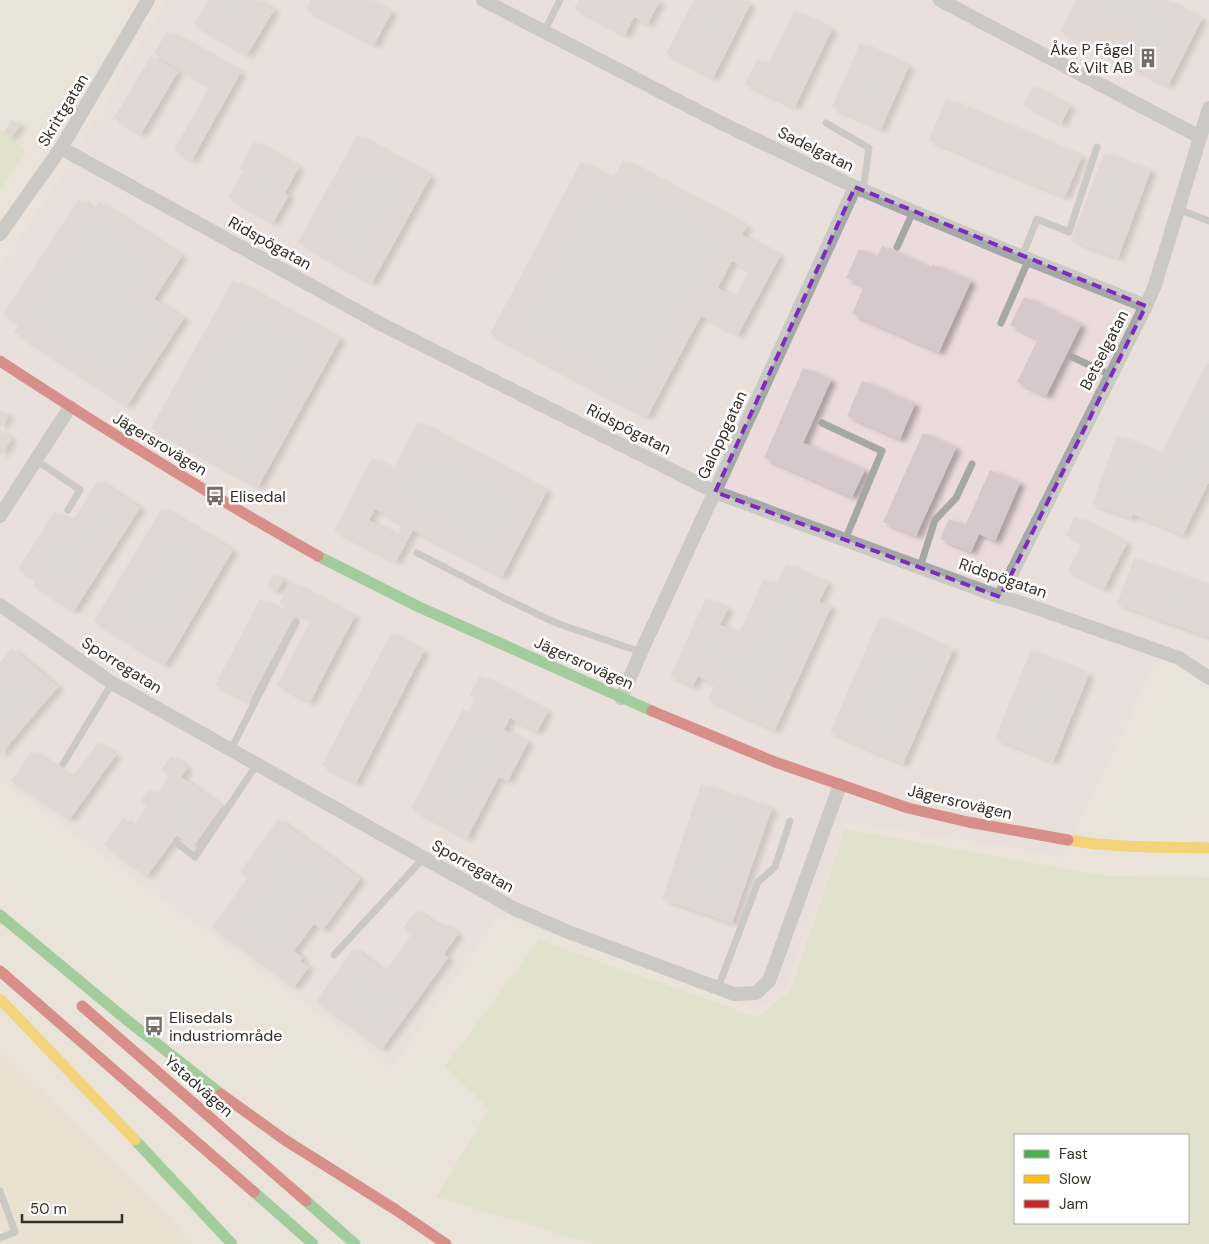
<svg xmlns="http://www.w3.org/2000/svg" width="1209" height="1244" font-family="'DM Sans',sans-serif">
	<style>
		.built { fill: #ebdecb }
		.industrial { fill: #ecdbdd }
		.green { fill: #d5e1be; fill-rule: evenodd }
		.building { fill: #d6c9cd; fill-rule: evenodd; filter: url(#shadow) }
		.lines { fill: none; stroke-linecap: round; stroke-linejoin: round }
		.lane { stroke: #a6a8a8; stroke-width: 7 }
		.street { stroke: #a6a8a8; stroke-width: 14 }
		.fast { stroke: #4caf50; stroke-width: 11 }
		.slow { stroke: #ffc107; stroke-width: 11 }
		.jam { stroke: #c62828; stroke-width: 11 }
		.marked { fill: none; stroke: #7b2cbf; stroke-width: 4; stroke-dasharray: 10 6; stroke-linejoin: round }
		.labels { text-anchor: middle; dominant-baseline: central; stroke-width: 5; stroke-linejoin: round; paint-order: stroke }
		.poi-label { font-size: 16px; fill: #342f27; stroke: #fff; text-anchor: start }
		.street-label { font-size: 16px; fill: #342f27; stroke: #fff }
	</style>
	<defs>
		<filter id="shadow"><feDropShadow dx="5.5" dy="3" stdDeviation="2.5" flood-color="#0004"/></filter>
	</defs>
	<rect width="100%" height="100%" fill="#eae3d9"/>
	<path class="built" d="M 0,1045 L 58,1106 L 167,1215 L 193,1244 L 0,1244 Z"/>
	<path class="industrial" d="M 166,0 L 1209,0 L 1209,666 L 1157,660 L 1062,858 L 1018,848 L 846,822 L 787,986 L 758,1010 L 499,915 L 392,1067 L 0,780 L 0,267 L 64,172 Z"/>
	<path class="green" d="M 0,129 L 14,139 L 26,153 L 0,191 Z
		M 844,829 L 1106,876 L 1209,877 L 1209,1244 L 594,1244 L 436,1197 L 489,1109 L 445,1066 L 539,940 L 757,1017 L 791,990 ZM 1188,1135 L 1188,1223 L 1015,1223 L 1015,1135 Z"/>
	<path class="building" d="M 208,0 L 257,0 L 274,10 L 247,55 L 194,24 Z
		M 311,0 L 369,0 L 392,12 L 374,45 L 306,9 Z
		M 579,0 L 660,0 L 648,24 L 634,17 L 625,35 L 574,8 Z
		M 694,0 L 741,0 L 750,5 L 713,78 L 666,54 Z
		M 1076,0 L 1165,0 L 1202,19 L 1168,86 L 1060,31 Z
		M 794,11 L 832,29 L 795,107 L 745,84 L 757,59 L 769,64 Z
		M 167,31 L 241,72 L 192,160 L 174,150 L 210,86 L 154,54 Z
		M 860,43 L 909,66 L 881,129 L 832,107 Z
		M 151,56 L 178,72 L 141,134 L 114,118 Z
		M 1033,86 L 1070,106 L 1061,124 L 1023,104 Z
		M 946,99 L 1082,156 L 1065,197 L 929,140 Z
		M 12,120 L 20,126 L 11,138 L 4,132 Z
		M 357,135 L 431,176 L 372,283 L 298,242 Z
		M 254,142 L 299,167 L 285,193 L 289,195 L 273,223 L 228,197 L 243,171 L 239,169 Z
		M 1104,153 L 1151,170 L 1118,258 L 1071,240 Z
		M 623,160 L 747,226 L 742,235 L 780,256 L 738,335 L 701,316 L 647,417 L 490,334 L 581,162 L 613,179 ZM 732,261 L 750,270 L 735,297 L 718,288 Z
		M 79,199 L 94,209 L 99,202 L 182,256 L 154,299 L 184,318 L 127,406 L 14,332 L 19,325 L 3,314 Z
		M 882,246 L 931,268 L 932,264 L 971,281 L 939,352 L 852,314 L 864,286 L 846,278 L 859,249 L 877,257 Z
		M 233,280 L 340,339 L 258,487 L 151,428 Z
		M 1024,297 L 1081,325 L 1046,396 L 1017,382 L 1038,339 L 1010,325 Z
		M 1207,363 L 1209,364 L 1209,482 L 1183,535 L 1133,514 L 1131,518 L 1092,504 L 1117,436 L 1162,453 Z
		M 803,368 L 831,380 L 803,443 L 865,470 L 852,497 L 764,458 Z
		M 862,381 L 915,404 L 900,439 L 847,416 Z
		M 0,410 L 8,416 L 0,428 Z
		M 418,422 L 547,491 L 502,577 L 413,530 L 396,562 L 334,530 L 372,458 L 393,469 ZM 375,509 L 403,525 L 397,536 L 369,520 Z
		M 0,430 L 12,439 L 0,456 Z
		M 923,433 L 956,448 L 916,536 L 883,522 Z
		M 990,470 L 1020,483 L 995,541 L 979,534 L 971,552 L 940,539 L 949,519 L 965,526 Z
		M 98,480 L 140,508 L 74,611 L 33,585 L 36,579 L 18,569 L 55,511 L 72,522 Z
		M 162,508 L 233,550 L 165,665 L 94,621 Z
		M 1075,517 L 1127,543 L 1104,589 L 1068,571 L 1082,543 L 1066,535 Z
		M 1134,558 L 1209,585 L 1209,637 L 1117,604 Z
		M 786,564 L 828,583 L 819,602 L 831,607 L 775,730 L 708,700 L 715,684 L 698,676 L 693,686 L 670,676 L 706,598 L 728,608 L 720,625 L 739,633 L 764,579 L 776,584 Z
		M 274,574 L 284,580 L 277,591 L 267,586 Z
		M 290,582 L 355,616 L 310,702 L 277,685 L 311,620 L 279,603 Z
		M 260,599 L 294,617 L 249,702 L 215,685 Z
		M 880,617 L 953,650 L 903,764 L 830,732 Z
		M 391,633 L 424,651 L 356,783 L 322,765 Z
		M 12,648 L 58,687 L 0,755 L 0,662 Z
		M 1031,650 L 1089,674 L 1053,762 L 995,738 Z
		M 480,676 L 548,711 L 537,732 L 510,718 L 504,730 L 528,742 L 508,781 L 499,777 L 467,838 L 411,808 L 463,709 L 469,712 L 475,699 L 469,696 Z
		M 98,742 L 116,755 L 70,819 L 11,781 L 32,751 L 72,777 Z
		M 171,756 L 188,768 L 181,777 L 222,806 L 193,847 L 177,835 L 147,876 L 104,845 L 123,818 L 133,826 L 147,806 L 140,801 L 149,789 L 156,795 L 170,776 L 161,770 Z
		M 701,784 L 772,808 L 732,923 L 662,899 Z
		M 278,819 L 360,879 L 323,930 L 314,924 L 294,951 L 303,958 L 300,961 L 309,967 L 294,987 L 212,927 L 248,877 L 240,872 Z
		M 417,910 L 440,927 L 443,923 L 458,934 L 444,954 L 448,958 L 382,1049 L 316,1001 L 354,948 L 385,972 L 411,935 L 403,928 Z"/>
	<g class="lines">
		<path class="lane" d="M 544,32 L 560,0
			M 826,123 L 869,148 L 863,191
			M 1178,209 L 1209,221
			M 897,247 L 913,212
			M 1022,257 L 1037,219 L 1069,232 L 1097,147
			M 1001,323 L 1029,259
			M 1072,357 L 1111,375
			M 822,423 L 882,451 L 845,540
			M 36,460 L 80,490 L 68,510
			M 417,553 L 500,596 L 556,623 L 641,652
			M 920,567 L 935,520 L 956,498 L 972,464
			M 231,749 L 296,622
			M 63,764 L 112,683
			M 178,844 L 195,857 L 257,764
			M 334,955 L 419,863 L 421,856
			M 718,988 L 758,882 L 775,867 L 790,821
			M 0,1191 L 15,1232 L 0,1238"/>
		<path class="street" d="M 483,0 L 723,124 L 855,187 L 1000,248 L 1146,306
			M 940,0 L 1200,137
			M 61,148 L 379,323 L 715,492 L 1000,597 L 1019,602 L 1179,658 L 1209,678
			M 0,234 L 61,148 L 148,0
			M 0,516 L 70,407
			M 1000,597 L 1146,306 L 1155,285 L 1209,108
			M 0,605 L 112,683 L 513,908 L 566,931 L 734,994 L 756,993 L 769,981 L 840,785
			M 621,698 L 641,652 L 855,187"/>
		<path class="fast" d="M 318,556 L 419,607 L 652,711
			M 0,915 L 123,1017 L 221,1094
			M 135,1140 L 232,1244
			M 254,1192 L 313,1244
			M 306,1201 L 355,1244"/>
		<path class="slow" d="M 1068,840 C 1115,848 1162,847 1209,848
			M 0,999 L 135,1140"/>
		<path class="jam" d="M 0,361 C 104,429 210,495 318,556
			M 652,711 L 775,762 L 908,808 L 968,822 L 1068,840
			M 0,971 L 254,1192
			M 82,1006 L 306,1201
			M 221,1094 L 285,1140 L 396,1210 L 446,1244"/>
	</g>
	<path d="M0 0H1209V1244H0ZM 855,187 L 1146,306 L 1000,597 L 715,492 Z" fill="#eae3d9" fill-opacity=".55" fill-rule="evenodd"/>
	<path class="marked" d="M 855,187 L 1146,306 L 1000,597 L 715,492 Z"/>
	<defs>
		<symbol id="building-bare" viewBox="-9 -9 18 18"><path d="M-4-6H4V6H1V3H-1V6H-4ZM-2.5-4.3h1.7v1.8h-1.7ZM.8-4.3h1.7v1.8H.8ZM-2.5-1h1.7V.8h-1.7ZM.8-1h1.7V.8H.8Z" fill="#746e65" stroke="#fff" stroke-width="2.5" paint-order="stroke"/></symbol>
		<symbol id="bus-bare" viewBox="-9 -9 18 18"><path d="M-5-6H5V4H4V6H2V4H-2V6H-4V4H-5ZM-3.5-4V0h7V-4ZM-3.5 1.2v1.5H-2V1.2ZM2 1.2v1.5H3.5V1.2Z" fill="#746e65" stroke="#fff" stroke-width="2.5" paint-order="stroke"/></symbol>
	</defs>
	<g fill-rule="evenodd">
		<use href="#building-bare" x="1134" y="44" width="28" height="28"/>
		<use href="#bus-bare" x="201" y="482" width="28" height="28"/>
		<use href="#bus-bare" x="140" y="1012" width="28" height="28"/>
	</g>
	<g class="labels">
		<g class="poi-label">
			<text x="1133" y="49" text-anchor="end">Åke P Fågel<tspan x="1133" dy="18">&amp; Vilt AB</tspan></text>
			<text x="230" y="496">Elisedal</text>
			<text x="169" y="1017">Elisedals<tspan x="169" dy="18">industriområde</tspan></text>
		</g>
		<g class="street-label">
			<text transform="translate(63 110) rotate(-59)">Skrittgatan</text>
			<text transform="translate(816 149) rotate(26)">Sadelgatan</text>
			<text transform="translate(270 243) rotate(29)">Ridspögatan</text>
			<text transform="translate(1104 350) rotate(-63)">Betselgatan</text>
			<text transform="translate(629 429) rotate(27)">Ridspögatan</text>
			<text transform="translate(722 435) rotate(-65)">Galoppgatan</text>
			<text transform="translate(160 444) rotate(31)">Jägersrovägen</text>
			<text transform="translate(1003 578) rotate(19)">Ridspögatan</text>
			<text transform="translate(584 663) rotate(24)">Jägersrovägen</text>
			<text transform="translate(122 665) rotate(32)">Sporregatan</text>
			<text transform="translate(960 802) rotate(13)">Jägersrovägen</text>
			<text transform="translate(473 866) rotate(29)">Sporregatan</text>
			<text transform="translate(199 1086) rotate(41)">Ystadvägen</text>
		</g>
	</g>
	<rect x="1014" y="1134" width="175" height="90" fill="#ffffff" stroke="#aeaca9"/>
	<rect x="1024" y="1150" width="25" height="8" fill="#4caf50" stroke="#aeaca9"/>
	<text x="1059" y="1159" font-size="15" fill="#342f27">Fast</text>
	<rect x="1024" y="1175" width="25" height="8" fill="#ffc107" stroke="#aeaca9"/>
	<text x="1059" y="1184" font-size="15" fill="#342f27">Slow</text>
	<rect x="1024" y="1200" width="25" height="8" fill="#c62828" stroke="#aeaca9"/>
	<text x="1059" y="1209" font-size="15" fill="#342f27">Jam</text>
	<path d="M22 1214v8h100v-8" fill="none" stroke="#342f27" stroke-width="2.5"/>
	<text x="30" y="1214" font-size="15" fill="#342f27" stroke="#ffffff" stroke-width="4" paint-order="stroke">50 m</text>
</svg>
